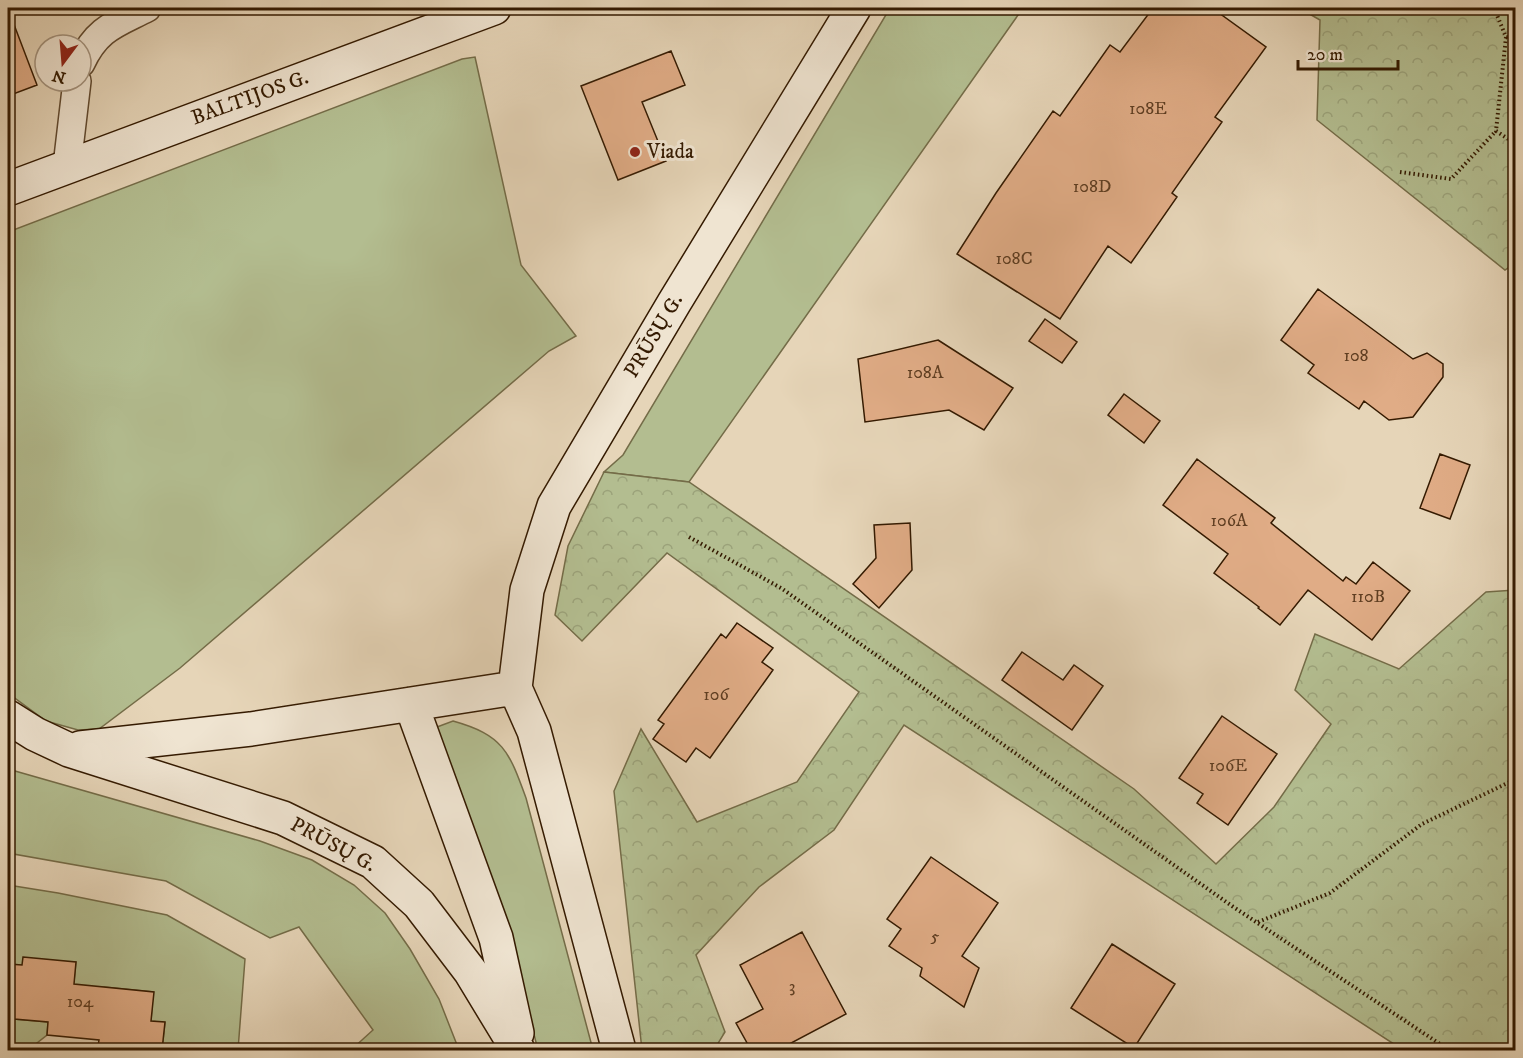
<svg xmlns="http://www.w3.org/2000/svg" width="1523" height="1058" font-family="'IM FELL DW Pica',serif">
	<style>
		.green { fill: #b3bd90; stroke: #746c48; stroke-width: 1.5 }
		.forest { fill: url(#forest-crowns); stroke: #746c48; stroke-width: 1.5 }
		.building { fill: #e0ac86; stroke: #341a01; stroke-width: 1.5 }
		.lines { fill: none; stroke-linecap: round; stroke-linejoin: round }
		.street-casing { stroke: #60492f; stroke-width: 30 }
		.secondary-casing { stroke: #341a01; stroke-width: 36 }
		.path { stroke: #341a01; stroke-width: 4; stroke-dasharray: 1.5 3; stroke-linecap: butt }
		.street { stroke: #efe4d1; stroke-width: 27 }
		.secondary { stroke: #efe4d1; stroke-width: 33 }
		.poi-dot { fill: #8f2418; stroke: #efe4d1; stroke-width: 2 }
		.labels { text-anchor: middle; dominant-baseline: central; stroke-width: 6; stroke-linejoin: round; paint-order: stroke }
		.number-label { font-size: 18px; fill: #5f3e22 }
		.street-label { font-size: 21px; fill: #341a01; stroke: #efe4d1 }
		.poi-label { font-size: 21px; fill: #341a01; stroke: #efe4d1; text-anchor: start }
	</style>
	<defs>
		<pattern id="forest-crowns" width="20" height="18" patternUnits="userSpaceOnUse" patternTransform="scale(1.5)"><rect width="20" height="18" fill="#b3bd90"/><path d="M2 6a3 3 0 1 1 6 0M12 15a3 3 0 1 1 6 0" fill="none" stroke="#9ba27a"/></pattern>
	</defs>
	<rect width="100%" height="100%" fill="#e6d5b8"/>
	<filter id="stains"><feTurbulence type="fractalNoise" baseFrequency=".00333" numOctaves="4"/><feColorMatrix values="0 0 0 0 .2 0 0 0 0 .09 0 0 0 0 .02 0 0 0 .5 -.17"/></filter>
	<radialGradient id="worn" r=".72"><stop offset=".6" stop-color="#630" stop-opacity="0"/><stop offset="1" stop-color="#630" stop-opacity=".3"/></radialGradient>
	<path class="green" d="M 890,8 L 1023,8 L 689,482 L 604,472 L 623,455 Z
		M 475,57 L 521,265 L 576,336 L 549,351 L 180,668 L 99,729 L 78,730 L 46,721 L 8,693 L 8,232 L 462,59 Z
		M 453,721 C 503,735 509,751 526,798 L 593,1050 L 538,1050 L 512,949 L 437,727 Z
		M 8,769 L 260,841 L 312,860 L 354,885 L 385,913 L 410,949 L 439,999 L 459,1050 L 351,1050 L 373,1030 L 299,927 L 270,938 L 166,881 L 8,853 Z
		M 8,885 L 58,893 L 167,915 L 245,959 L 238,1050 L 162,1050 L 165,1023 L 151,1021 L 153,992 L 104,987 L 73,991 L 76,962 L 22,965 L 8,964 Z
		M 8,1010 L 14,1011 L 14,1019 L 48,1022 L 47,1035 L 28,1050 L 8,1050 Z"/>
	<path class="forest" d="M 1299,8 L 1515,8 L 1515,263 L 1505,270 L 1317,120 L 1320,20 Z
		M 604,472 L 689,482 L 1134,789 L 1216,864 L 1274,807 L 1331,724 L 1295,690 L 1315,634 L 1399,669 L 1486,592 L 1515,590 L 1515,1050 L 1403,1050 L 904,725 L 834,830 L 759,887 L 696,955 L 725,1032 L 714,1050 L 642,1050 L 614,791 L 641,729 L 697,822 L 797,782 L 859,692 L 667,553 L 582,641 L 555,615 L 568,546 Z"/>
	<path class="building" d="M 1153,8 L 1212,8 L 1266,47 L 1215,117 L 1222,122 L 1172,193 L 1177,197 L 1131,263 L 1108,246 L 1060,319 L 957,254 L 996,193 L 1053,111 L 1060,116 L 1110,45 L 1120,52 Z
		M 10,14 L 37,85 L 8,96 L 8,15 Z
		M 671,51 L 685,85 L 642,102 L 666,161 L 618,180 L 581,86 Z
		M 1318,289 L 1413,359 L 1427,353 L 1443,364 L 1443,377 L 1413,417 L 1389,420 L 1364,401 L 1359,409 L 1308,373 L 1314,365 L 1281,340 Z
		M 1045,319 L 1077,342 L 1062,363 L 1029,341 Z
		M 938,340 L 1013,388 L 984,430 L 949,410 L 865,422 L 858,359 Z
		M 1124,394 L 1160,421 L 1144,443 L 1108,415 Z
		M 1440,454 L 1470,465 L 1450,519 L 1420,508 Z
		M 1197,459 L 1275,518 L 1271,523 L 1343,581 L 1346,577 L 1356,584 L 1373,562 L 1410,591 L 1372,640 L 1308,590 L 1280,625 L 1258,608 L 1259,607 L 1214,573 L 1228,554 L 1163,505 Z
		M 910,523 L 912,570 L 879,608 L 853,584 L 876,558 L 874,525 Z
		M 737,623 L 773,648 L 762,662 L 773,670 L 710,758 L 696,748 L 686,762 L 653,739 L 664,724 L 658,720 L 721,634 L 726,638 Z
		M 1022,652 L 1063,680 L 1074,665 L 1103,686 L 1072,730 L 1002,680 Z
		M 1222,716 L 1277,754 L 1228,825 L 1197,803 L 1203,794 L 1179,778 Z
		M 931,857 L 998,903 L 962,956 L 979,968 L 964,1007 L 920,976 L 922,968 L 889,946 L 901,929 L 887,919 Z
		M 802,932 L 846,1014 L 778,1050 L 751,1050 L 736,1023 L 763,1009 L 740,965 Z
		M 1112,944 L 1175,984 L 1134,1048 L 1071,1008 Z
		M 23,957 L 76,962 L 74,984 L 154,992 L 151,1021 L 165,1022 L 162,1050 L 137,1050 L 98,1046 L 99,1040 L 47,1035 L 48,1022 L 14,1019 L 14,1011 L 8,1010 L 8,964 L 22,965 Z"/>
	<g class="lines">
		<defs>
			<path id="street" d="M 81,63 C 97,28 116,24 147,8
				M 67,166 L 77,81"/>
			<path id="secondary" d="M 8,189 L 494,8
				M 411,704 L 496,938 L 517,1033
				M 8,717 L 35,734 L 69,750 L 283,818 L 373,862 L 419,904 L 470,971 L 518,1050
				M 80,748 L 251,729 L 515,688
				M 619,1050 L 534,731 L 515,688 L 527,590 L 554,506 L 674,303 L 854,8"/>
		</defs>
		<use href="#street" class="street-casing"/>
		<use href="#secondary" class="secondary-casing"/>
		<path class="path" d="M 1494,8 L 1506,37 L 1516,40
			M 1506,37 L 1496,131 L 1516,144
			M 1400,172 L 1451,179 L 1496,131
			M 1509,273 L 1516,268
			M 689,537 L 781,588 L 1232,906 L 1449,1050
			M 1258,922 L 1330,893 L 1422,824 L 1516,779
			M 1515,1050 L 1516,1050"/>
		<use href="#street" class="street"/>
		<use href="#secondary" class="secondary"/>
	</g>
	<circle class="poi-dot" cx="635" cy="152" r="6"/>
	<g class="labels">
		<g class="number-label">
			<text x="1148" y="109">108E</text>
			<text x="1092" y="187">108D</text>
			<text x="1014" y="259">108C</text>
			<text x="1356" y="356">108</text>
			<text x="925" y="373">108A</text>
			<text x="1229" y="521">106A</text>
			<text x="1368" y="597">110B</text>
			<text x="716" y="695">106</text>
			<text x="1228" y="766">106E</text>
			<text x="935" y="937">5</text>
			<text x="792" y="987">3</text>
			<text x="80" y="1002">104</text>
		</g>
		<g class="street-label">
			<text transform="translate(250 98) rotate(-20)">BALTIJOS G.</text>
			<text transform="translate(654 336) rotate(-59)">PRŪSŲ G.</text>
			<text transform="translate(333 845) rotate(28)">PRŪSŲ G.</text>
		</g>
		<g class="poi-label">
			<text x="647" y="152">Viada</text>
		</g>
	</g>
	<rect width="1523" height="1058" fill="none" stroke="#e6d5b8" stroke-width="30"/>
	<rect x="9" y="9" width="1505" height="1040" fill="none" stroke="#341a01" stroke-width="3"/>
	<rect x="15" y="15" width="1493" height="1028" fill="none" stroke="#341a01" stroke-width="1.5"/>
	<g transform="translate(63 63) rotate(196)"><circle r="28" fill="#efe4d1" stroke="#a4937e" stroke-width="1.5"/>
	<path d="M0-4.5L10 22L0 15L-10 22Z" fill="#8f2418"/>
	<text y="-9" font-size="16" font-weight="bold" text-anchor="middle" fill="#341a01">N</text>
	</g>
	<path d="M1298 60v9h100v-9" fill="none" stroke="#341a01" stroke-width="3"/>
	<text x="1307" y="60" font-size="18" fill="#341a01" stroke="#efe4d1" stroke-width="4.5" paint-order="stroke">20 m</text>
	<rect width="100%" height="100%" filter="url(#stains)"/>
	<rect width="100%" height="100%" fill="url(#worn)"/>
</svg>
